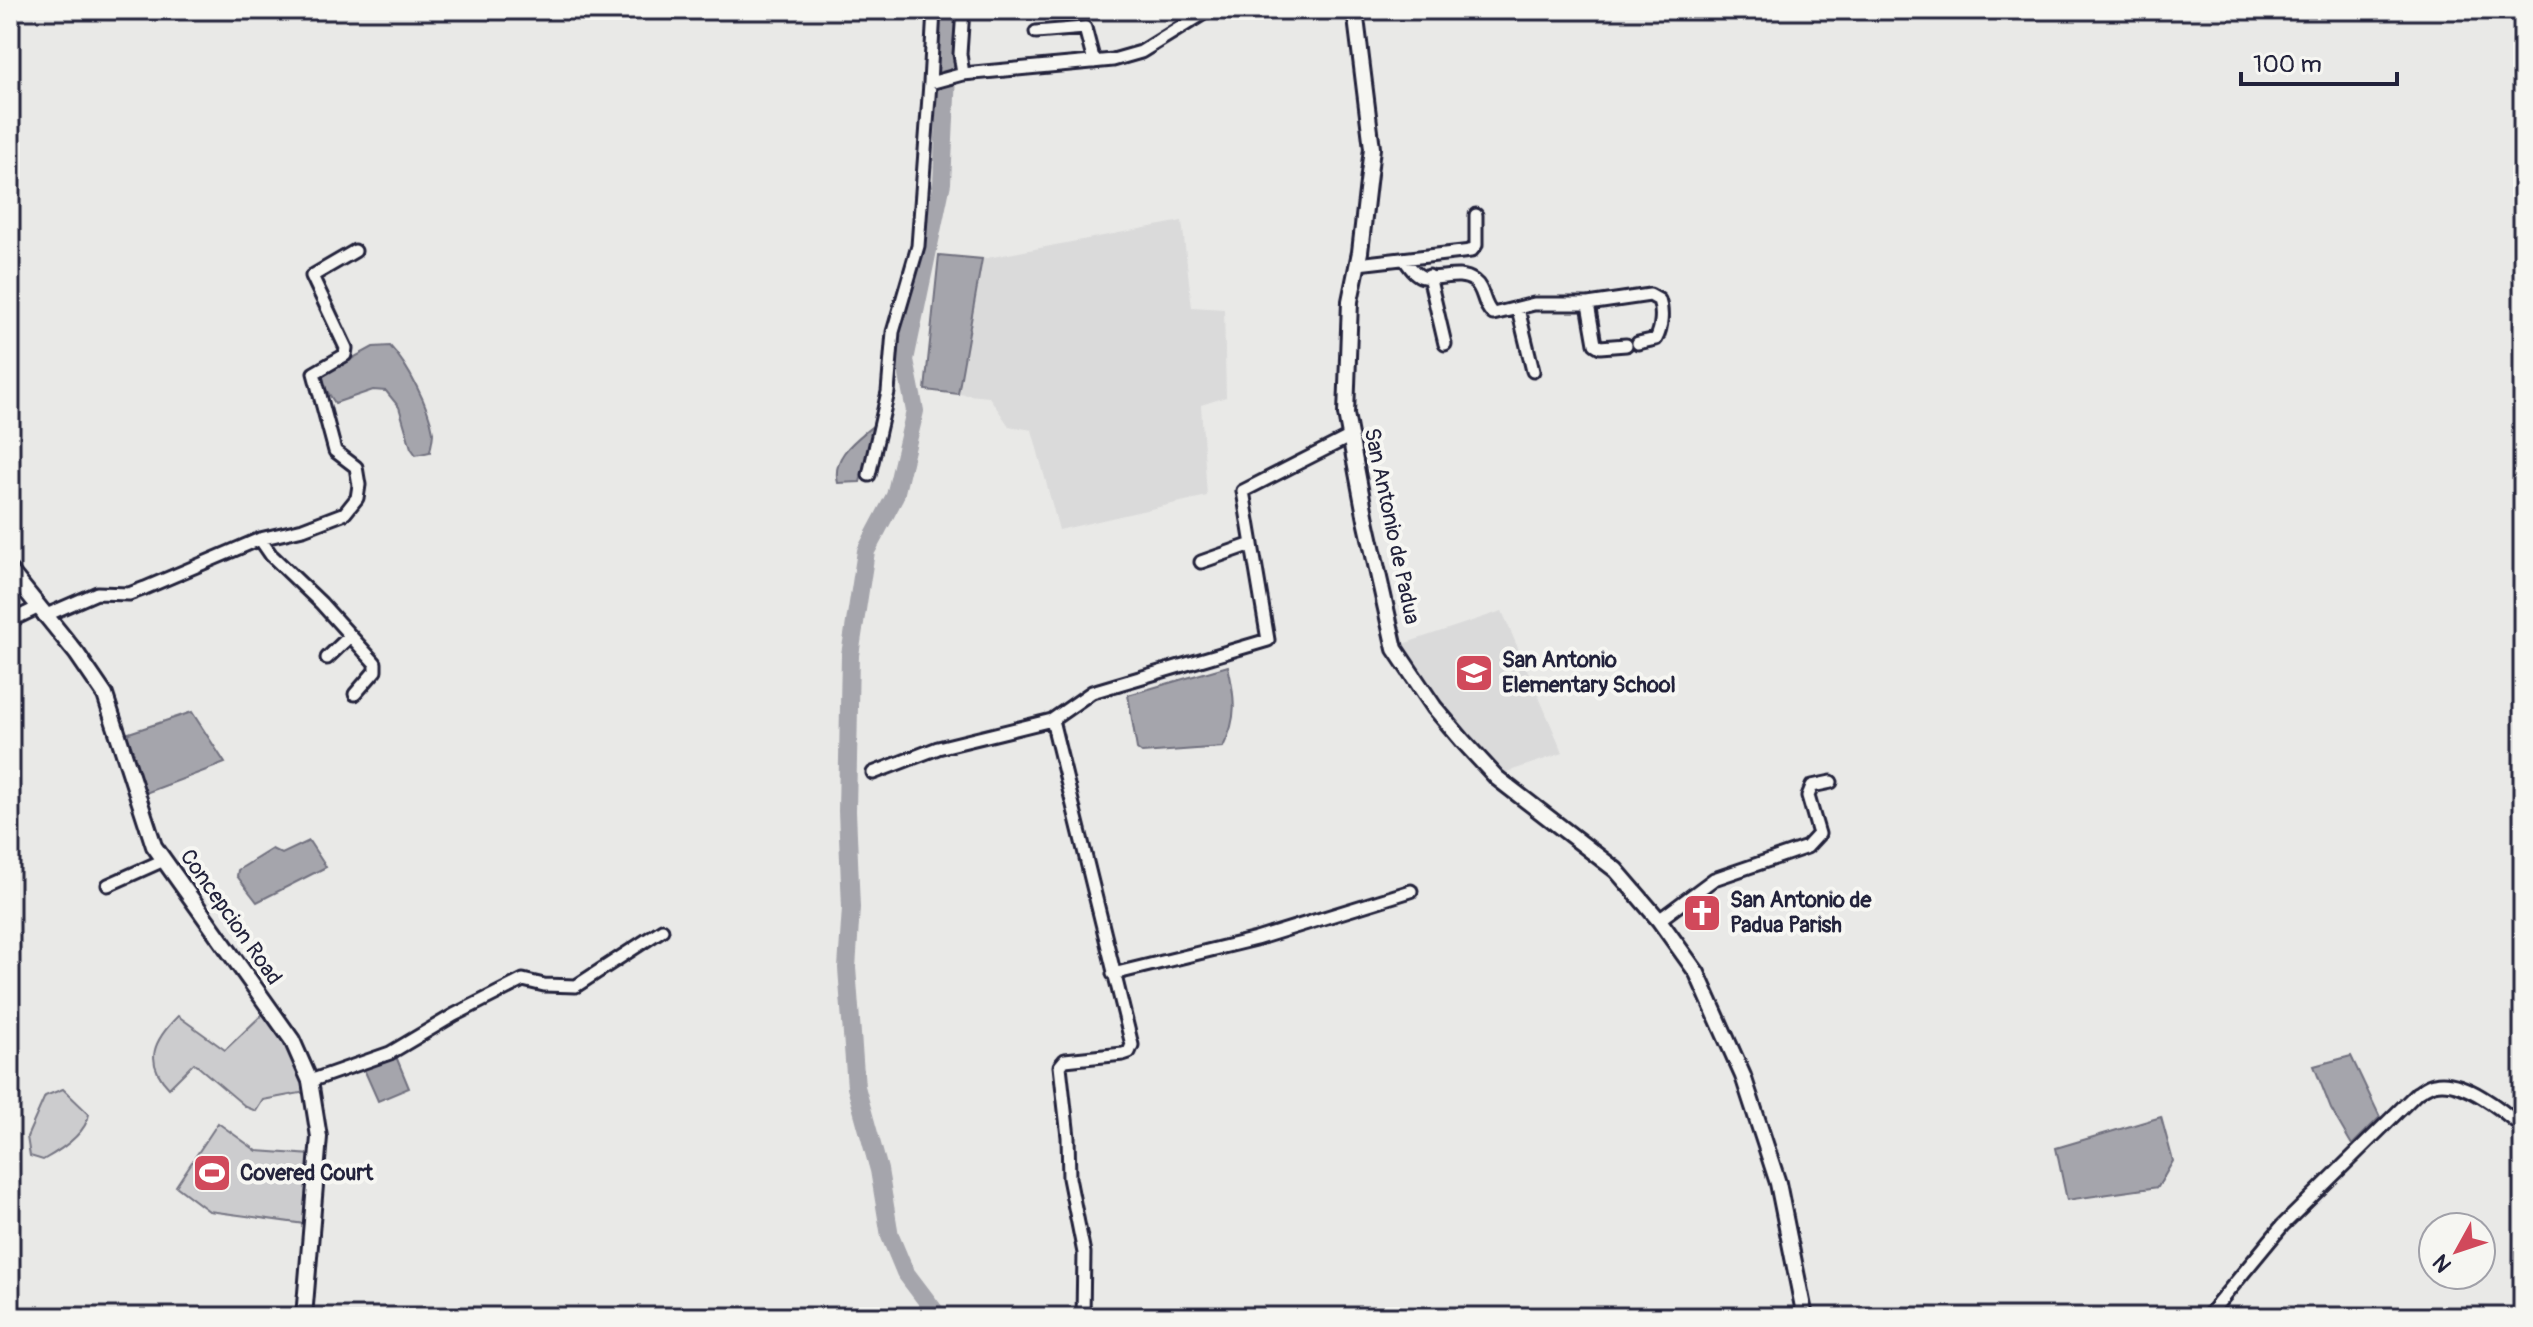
<svg xmlns="http://www.w3.org/2000/svg" width="2533" height="1327" font-family="Pangolin,sans-serif">
	<style>
		.built { fill: #dadada }
		.green { fill: #ccccce; stroke: #777784; stroke-width: 2 }
		.water { fill: #a5a5ac; stroke: #71717f; stroke-width: 2 }
		.lines { fill: none; stroke-linecap: round; stroke-linejoin: round }
		.river { stroke: #a5a5ac; stroke-width: 18 }
		.street-casing { stroke: #22223b; stroke-width: 17 }
		.secondary-casing { stroke: #22223b; stroke-width: 20 }
		.street { stroke: #f6f6f2; stroke-width: 11 }
		.secondary { stroke: #f6f6f2; stroke-width: 14 }
		.labels { text-anchor: middle; dominant-baseline: central; stroke-width: 8; stroke-linejoin: round; paint-order: stroke }
		.street-label { font-size: 22px; fill: #22223b; stroke: #f6f6f2 }
		.poi-label { font-size: 22px; font-weight: bold; fill: #22223b; stroke: #f6f6f2; text-anchor: start }
	</style>
	<rect width="100%" height="100%" fill="#e9e9e7"/>
	<filter id="ink" filterUnits="userSpaceOnUse"><feTurbulence type="fractalNoise" baseFrequency=".0125" numOctaves="2"/><feDisplacementMap in="SourceGraphic" scale="16" xChannelSelector="R" yChannelSelector="G"/><feConvolveMatrix kernelMatrix="1 2 1 2 8 2 1 2 1" color-interpolation-filters="sRGB"/></filter>
	<g filter="url(#ink)">
		<path class="built" d="M 1182,221 L 1192,307 L 1224,309 L 1226,397 L 1201,405 L 1207,496 L 1059,530 L 1032,430 L 1009,426 L 989,397 L 958,394 L 982,259 Z
			M 1502,611 L 1563,753 L 1501,774 L 1437,701 L 1400,645 Z"/>
		<path class="green" d="M 265,1012 C 282,1036 302,1062 306,1092 L 263,1100 L 256,1111 L 246,1107 L 194,1063 L 169,1088 C 143,1061 154,1040 178,1016 L 225,1050 Z
			M 63,1089 L 89,1114 C 86,1134 61,1150 43,1160 L 30,1156 L 27,1137 L 45,1096 Z
			M 218,1123 L 257,1151 L 312,1155 L 305,1224 L 209,1211 L 176,1186 Z"/>
		<path class="water" d="M 939,255 L 982,259 L 958,394 L 925,390 Z
			M 390,346 C 408,365 429,407 433,432 C 433,438 431,446 430,452 L 416,455 L 411,448 L 399,407 L 386,391 L 373,390 L 335,403 L 318,377 L 373,347 Z
			M 875,424 L 860,482 L 838,483 C 831,456 856,440 875,424 Z
			M 1228,666 C 1235,697 1238,718 1223,747 L 1142,753 L 1137,749 L 1128,695 Z
			M 192,712 L 225,763 L 143,794 L 123,735 Z
			M 309,841 L 326,867 L 257,902 L 237,876 L 238,870 L 272,849 L 282,854 Z
			M 395,1054 L 409,1088 L 378,1101 L 363,1067 Z
			M 2351,1056 L 2380,1117 L 2352,1145 L 2331,1109 L 2314,1066 Z
			M 2161,1117 L 2173,1161 L 2158,1187 L 2067,1200 L 2056,1148 Z"/>
		<g class="lines">
			<path class="river" d="M 939,1317 L 905,1272 L 890,1236 L 879,1170 L 856,1087 L 847,968 L 851,908 L 847,811 L 850,655 L 866,551 L 895,496 L 915,411 L 905,360 L 942,183 L 950,10"/>
			<defs>
				<path id="street" d="M 963,10 L 960,54 L 963,74 L 1113,60 L 1141,52 L 1209,10
					M 1036,32 L 1085,28 L 1094,62
					M 930,83 L 934,10
					M 1404,259 C 1409,265 1414,275 1423,277 C 1439,281 1459,270 1474,281 C 1485,289 1482,305 1493,314 L 1534,304 L 1588,304
					M 1358,264 L 1471,251 L 1476,245 L 1476,215
					M 1429,276 L 1445,344
					M 1518,309 L 1533,371
					M 1626,345 L 1600,347 L 1595,344 L 1588,304 L 1650,295 L 1659,300 C 1663,311 1662,328 1656,339 L 1638,343
					M 869,475 L 888,392 L 893,332 L 918,246 L 930,83 L 963,74
					M 260,539 L 271,555 L 321,603 L 375,663 L 375,671 L 355,694
					M 1201,562 L 1252,544
					M 44,616 L 97,593 L 129,594 L 145,588 L 260,539 L 303,529 L 345,513 L 357,498 L 359,485 L 356,467 L 335,451 L 314,373 L 345,355 L 346,348 L 312,276 L 355,251
					M 10,621 L 37,608
					M 327,658 L 350,636
					M 873,773 L 938,748 L 1052,720
					M 108,885 L 164,860
					M 1659,920 L 1714,879 L 1807,847 L 1819,834 L 1808,796 L 1812,786 L 1831,782
					M 1113,974 L 1256,939 L 1411,891
					M 310,1081 L 390,1053 L 454,1015 L 523,980 L 544,985 L 576,986 L 662,930
					M 1083,1317 L 1084,1253 L 1069,1178 L 1068,1137 L 1060,1066 L 1065,1060 L 1123,1054 L 1129,1052 L 1132,1045 L 1052,720 L 1092,692 L 1268,640 L 1243,491 L 1351,436
					M 2207,1317 L 2282,1226 L 2417,1093 C 2422,1090 2428,1085 2434,1084 C 2462,1077 2504,1111 2523,1128"/>
				<path id="secondary" d="M 1355,10 L 1372,148 L 1360,252 L 1350,301 L 1346,414 L 1366,520 L 1395,649 L 1434,707 L 1462,740 L 1497,778 L 1616,870 L 1659,920 L 1697,973 L 1743,1076 L 1778,1183 L 1805,1317
					M 10,571 L 77,654 L 105,695 L 154,846 L 292,1040 L 310,1081 L 319,1137 L 304,1317"/>
			</defs>
			<use href="#street" class="street-casing"/>
			<use href="#secondary" class="secondary-casing"/>
			<use href="#street" class="street"/>
			<use href="#secondary" class="secondary"/>
		</g>
	</g>
	<defs>
		<symbol id="school-square" viewBox="-11 -11 22 22"><rect x="-9" y="-9" width="18" height="18" rx="4" fill="#d1495b" stroke="#f6f6f2"/><path d="M0-5L7-2L0 1L-7-2ZM-4 1L0 2.5L4 1V4Q0 6-4 4Z" fill="#fff"/></symbol>
		<symbol id="church-square" viewBox="-11 -11 22 22"><rect x="-9" y="-9" width="18" height="18" rx="4" fill="#d1495b" stroke="#f6f6f2"/><path d="M-1.2-6h2.4v3.5h3.3v2.4h-3.3V6h-2.4V-.1h-3.3v-2.4h3.3Z" fill="#fff"/></symbol>
		<symbol id="stadium-square" viewBox="-11 -11 22 22"><rect x="-9" y="-9" width="18" height="18" rx="4" fill="#d1495b" stroke="#f6f6f2"/><path d="M0-5a6.5 5 0 1 0 0 10a6.5 5 0 1 0 0-10ZM-3.5-1.8h7v3.6h-7Z" fill="#fff"/></symbol>
	</defs>
	<g fill-rule="evenodd">
		<use href="#school-square" x="1452" y="651" width="44" height="44"/>
		<use href="#church-square" x="1680" y="891" width="44" height="44"/>
		<use href="#stadium-square" x="190" y="1151" width="44" height="44"/>
	</g>
	<g class="labels">
		<g class="street-label">
			<text transform="translate(1392 526) rotate(78)">San Antonio de Padua</text>
			<text transform="translate(231 917) rotate(55)">Concepcion Road</text>
		</g>
		<g class="poi-label">
			<text x="1502" y="660">San Antonio<tspan x="1502" dy="25">Elementary School</tspan></text>
			<text x="1730" y="900">San Antonio de<tspan x="1730" dy="25">Padua Parish</tspan></text>
			<text x="240" y="1173">Covered Court</text>
		</g>
	</g>
	<rect width="2533" height="1327" fill="none" stroke="#f6f6f2" stroke-width="40"/>
	<rect x="20" y="20" width="2493" height="1287" fill="none" stroke="#22223b" stroke-width="3" filter="url(#ink)"/>
	<g transform="translate(2457 1251) rotate(230)"><circle r="38" fill="#f6f6f2" stroke="#a1a1a9" stroke-width="2"/>
	<path d="M0-6L14 30L0 20L-14 30Z" fill="#d1495b"/>
	<text y="-12" font-size="22" font-weight="bold" text-anchor="middle" fill="#22223b">N</text>
	</g>
	<path d="M2241 72v12h156v-12" fill="none" stroke="#22223b" stroke-width="4"/>
	<text x="2253" y="72" font-size="24" fill="#22223b" stroke="#f6f6f2" stroke-width="6" paint-order="stroke">100 m</text>
</svg>
